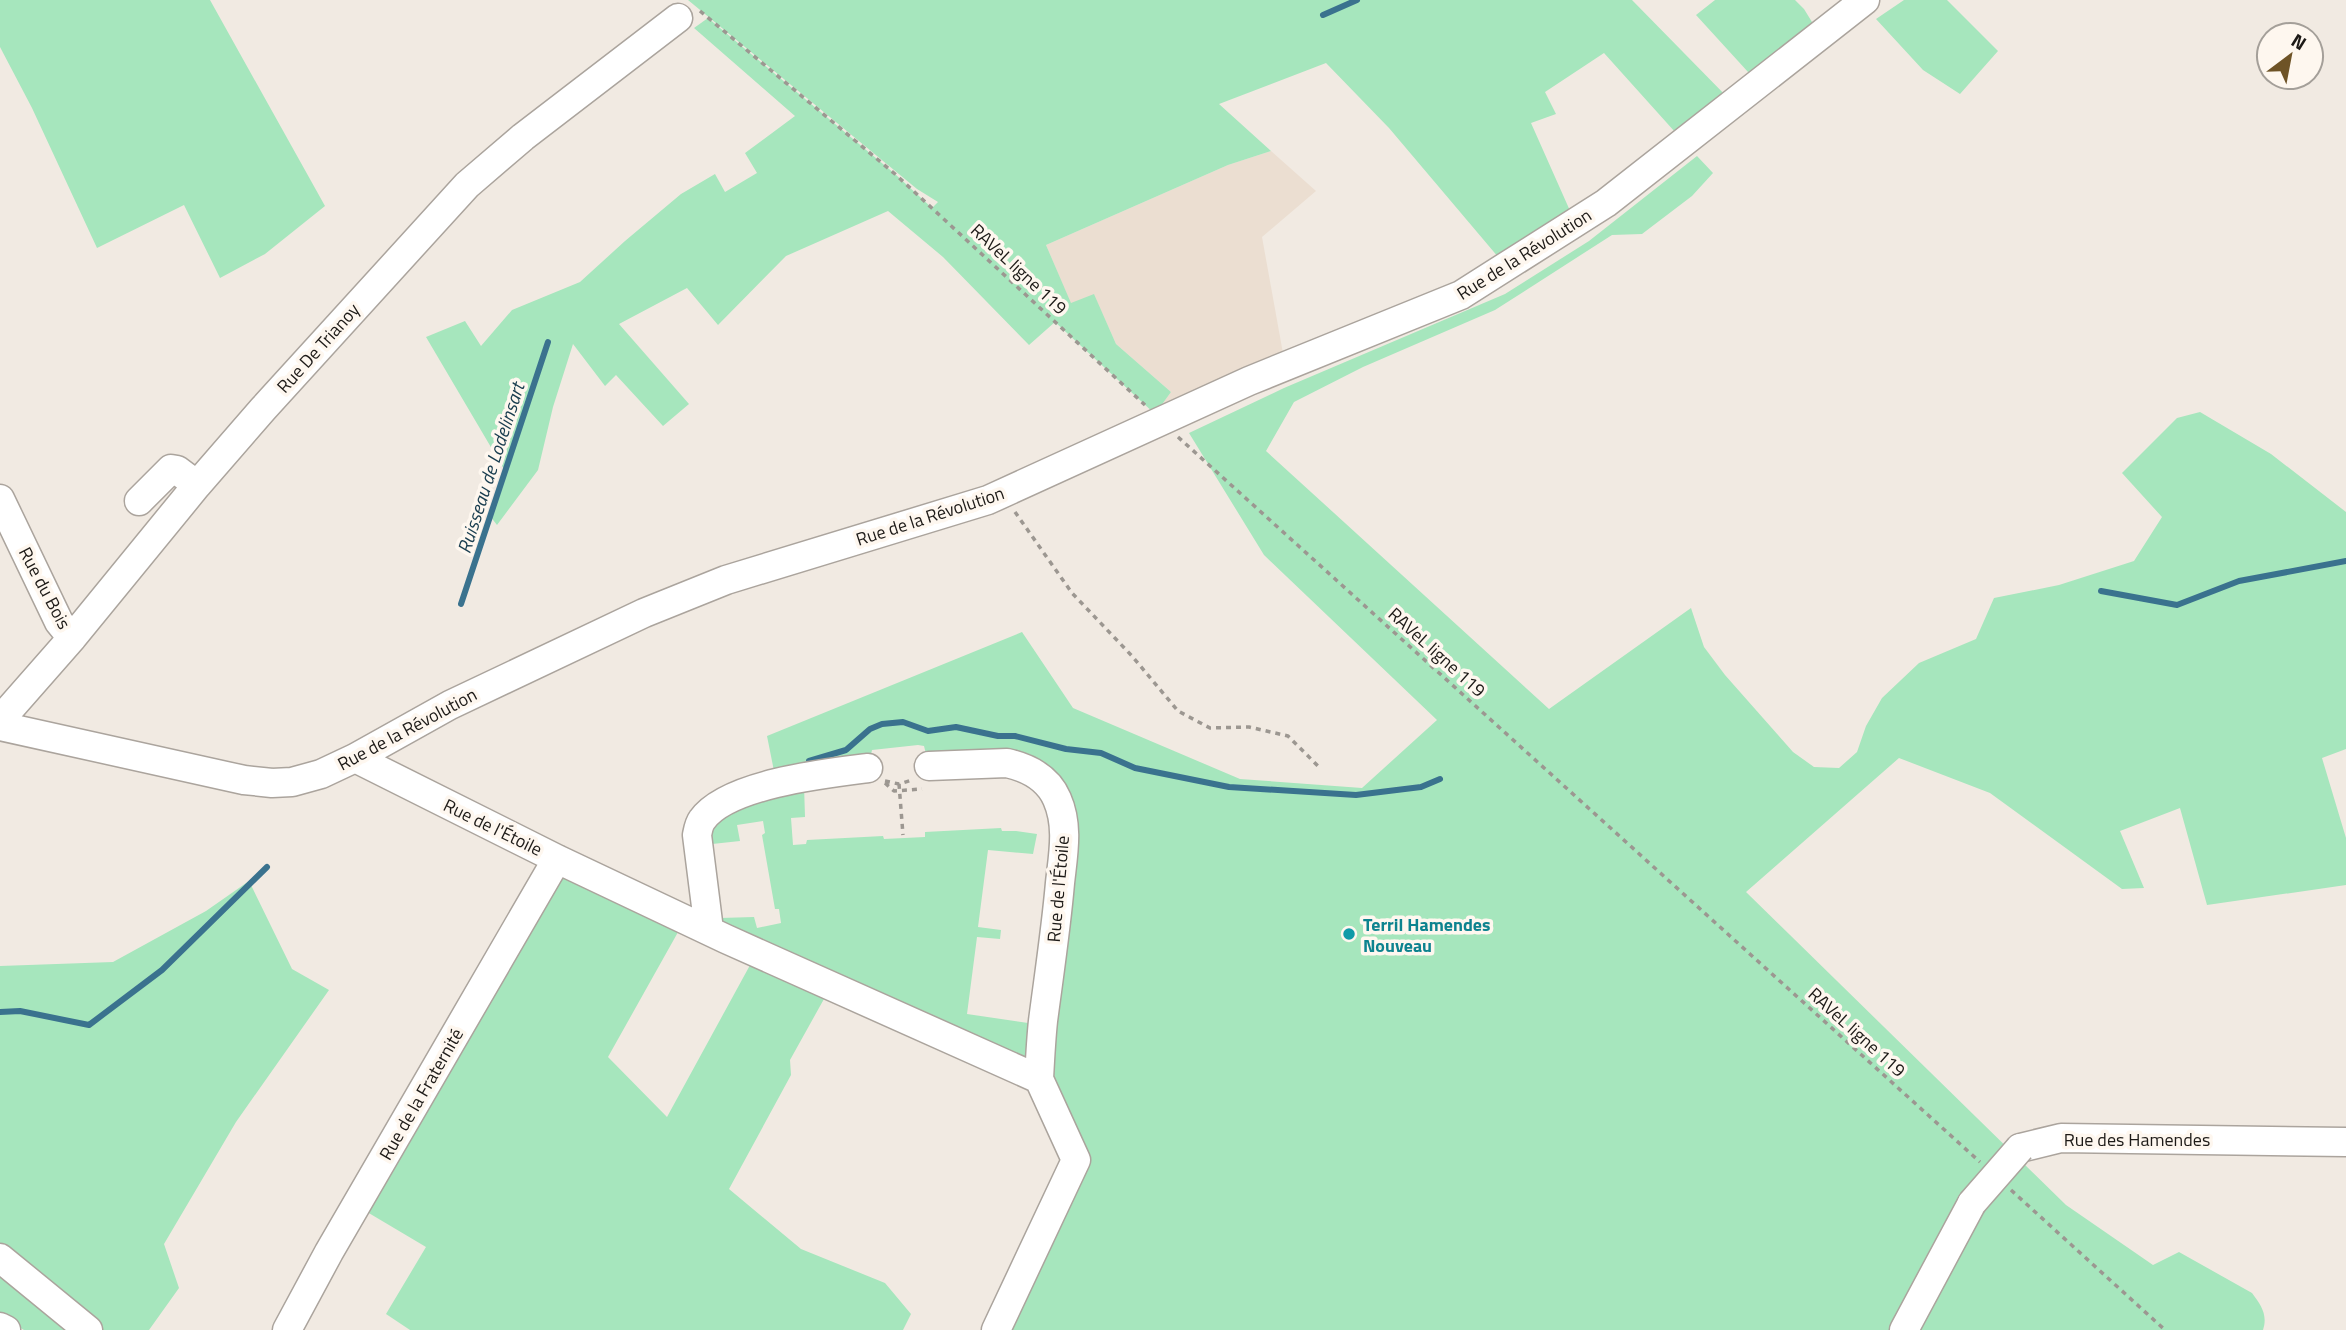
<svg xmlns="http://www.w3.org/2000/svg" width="2346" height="1330" font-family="'Titillium Web',sans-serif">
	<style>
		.built { fill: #ebded1 }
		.green { fill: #a6e6bd }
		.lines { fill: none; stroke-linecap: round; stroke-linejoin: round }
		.stream { stroke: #3a728e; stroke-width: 6 }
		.minor-casing { stroke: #aba49d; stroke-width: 31 }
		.path { stroke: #9c9791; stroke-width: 3.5; stroke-dasharray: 5 5; stroke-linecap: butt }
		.minor { stroke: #fff; stroke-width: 28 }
		.minor-bridge-casing { stroke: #aba49d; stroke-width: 31; stroke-linecap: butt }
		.minor-bridge { stroke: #fff; stroke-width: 28 }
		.culture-dot { fill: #0f9aa8; stroke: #fef7ef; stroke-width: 2.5 }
		.labels { text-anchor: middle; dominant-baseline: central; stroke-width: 7; stroke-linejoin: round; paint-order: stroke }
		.street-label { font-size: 18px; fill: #1d1a17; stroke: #fef7ef }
		.culture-label { font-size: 18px; font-weight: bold; fill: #0d838f; stroke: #fef7ef; text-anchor: start }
		.water-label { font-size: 19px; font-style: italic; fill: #183c4e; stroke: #fef7ef }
	</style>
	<rect width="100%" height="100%" fill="#f1eae2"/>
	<path class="built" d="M 1271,151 L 1316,191 L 1262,237 L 1284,359 L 1155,414 L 1171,392 L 1116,344 L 1094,295 L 1071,304 L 1046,245 L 1228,165 Z"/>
	<path class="green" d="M 0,0 L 210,0 L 325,206 L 265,254 L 220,278 L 184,205 L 97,248 L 32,108 L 0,47 Z
		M 688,0 L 1632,0 L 1734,104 L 1684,142 L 1604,53 L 1545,92 L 1556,114 L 1531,123 L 1575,222 L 1499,258 L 1389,128 L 1326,63 L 1219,104 L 1271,151 L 1228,165 L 1046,245 L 1071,303 L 1094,294 L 1116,344 L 1171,392 L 1155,414 L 1055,322 L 1029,345 L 943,257 L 888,211 L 786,256 L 718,325 L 687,288 L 619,324 L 689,404 L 663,426 L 616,375 L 605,386 L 573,344 L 553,407 L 538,470 L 497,525 L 490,516 L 505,471 L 426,337 L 465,321 L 481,346 L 512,310 L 580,282 L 625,241 L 681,194 L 715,174 L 725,192 L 757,173 L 745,153 L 795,116 L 694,28 L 708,18 L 895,174 L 932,208 L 938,202 L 917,189 Z
		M 1715,0 L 1795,0 L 1804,9 L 1820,35 L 1759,84 L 1696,15 Z
		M 1904,0 L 1947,0 L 1998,51 L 1960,94 L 1923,70 L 1876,19 Z
		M 1697,156 L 1713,173 L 1692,196 L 1642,234 L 1612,235 L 1495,310 L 1363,367 L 1294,402 L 1266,451 L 1549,709 L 1691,608 L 1704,647 L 1725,675 L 1793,752 L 1814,767 L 1839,768 L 1857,752 L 1866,726 L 1882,698 L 1919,663 L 1976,639 L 1994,598 L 2059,585 L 2134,561 L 2162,517 L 2122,473 L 2177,418 L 2200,412 L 2271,454 L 2346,512 L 2346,749 L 2322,758 L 2346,838 L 2346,885 L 2207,905 L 2180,808 L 2120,831 L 2144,888 L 2122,889 L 1990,793 L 1899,758 L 1746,892 L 2066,1205 L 2153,1265 L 2179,1252 L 2252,1293 C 2261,1305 2268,1315 2263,1330 L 987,1330 L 1064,1168 L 1039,1079 L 726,939 L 720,918 L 754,917 L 757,928 L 781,923 L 779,909 L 775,909 L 762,835 L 765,833 L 763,821 L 737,825 L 740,841 L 703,845 L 708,822 L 756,795 L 804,785 L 805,817 L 791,818 L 793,845 L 806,844 L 807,840 L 883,836 L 884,839 L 925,837 L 925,832 L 1001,828 L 1002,831 L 1016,831 L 1037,834 L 1033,854 L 988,850 L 978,927 L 1001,930 L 1000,939 L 977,937 L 967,1014 L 1042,1025 L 1061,874 L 1046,780 L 929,766 L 924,746 L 918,745 L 872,750 L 868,768 L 774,771 L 767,736 L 1022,632 L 1073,708 L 1240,779 L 1362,788 L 1437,720 L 1264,555 L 1189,433 L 1284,388 L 1505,294 L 1589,241 Z
		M 559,865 L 682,925 L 608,1057 L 667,1117 L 755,956 L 829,990 L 790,1060 L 791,1075 L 729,1189 L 801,1249 L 885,1283 L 911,1314 L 903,1330 L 410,1330 L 386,1314 L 426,1247 L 362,1209 Z
		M 249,881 L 292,969 L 329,990 L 236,1122 L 164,1244 L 179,1288 L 149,1330 L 85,1330 L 0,1265 L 0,966 L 113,962 L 206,911 Z
		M 0,1268 L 77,1330 L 24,1330 L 0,1316 Z"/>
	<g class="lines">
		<path class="stream" d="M 1323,15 L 1357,0
			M 2101,591 L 2177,605 L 2239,581 L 2346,561
			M 461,604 L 548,342
			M 809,761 L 846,750 L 870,729 L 882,724 L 903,722 L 928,731 L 956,727 L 998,736 L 1015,736 L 1066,749 L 1101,753 L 1135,768 L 1229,787 L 1356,795 L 1421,787 L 1440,779
			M 0,1012 L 20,1011 L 89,1025 L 162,970 L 267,867"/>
		<defs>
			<path id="minor" d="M 0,499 L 59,622 L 72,638
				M 139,501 L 171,469 L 177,470 L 197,485
				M 0,720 L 72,638 L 197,485 L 263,409 L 467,185 L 523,137 L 678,18
				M 0,726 L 244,780 L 272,783 L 292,782 L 321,774 L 355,758 L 450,705 L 644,613 L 726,580 L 988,500 L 1249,381 L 1461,295 L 1606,203 L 1865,0
				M 355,758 L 557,859 L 726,939 L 1039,1079 L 1076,1160 L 996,1330
				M 929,766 L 1007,763 C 1029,768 1048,778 1057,799 C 1069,826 1063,855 1060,883 C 1056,929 1049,975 1043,1021 C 1041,1040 1040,1060 1039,1079
				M 709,930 L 697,835 C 698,830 699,824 702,820 C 727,784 827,773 868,768
				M 2020,1148 L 2061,1138 L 2346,1142
				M 0,1258 L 88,1330
				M 0,1327 L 6,1330
				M 287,1330 L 329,1252 L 557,859
				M 1904,1330 L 1972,1203"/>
		</defs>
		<use href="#minor" class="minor-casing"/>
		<path class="path" d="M 700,11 L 895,174 L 1145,405
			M 1178,437 L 1980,1162
			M 1015,512 L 1072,593 L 1132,656 L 1178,711 L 1210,728 L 1249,727 L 1288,736 L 1318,766
			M 885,781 L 899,784 L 912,780
			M 885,783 L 894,791 L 922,789
			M 899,784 L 903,835
			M 2011,1190 L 2165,1330"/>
		<use href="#minor" class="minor"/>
		<defs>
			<path id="minor-bridge" d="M 1972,1203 L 2020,1148"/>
		</defs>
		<use href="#minor-bridge" class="minor-bridge-casing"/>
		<use href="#minor-bridge" class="minor-bridge"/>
	</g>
	<circle class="culture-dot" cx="1349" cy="934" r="7"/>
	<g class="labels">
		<g class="street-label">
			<text transform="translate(1524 254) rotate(-32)">Rue de la Révolution</text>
			<text transform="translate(1019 269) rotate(43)">RAVeL ligne 119</text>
			<text transform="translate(318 348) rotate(-48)">Rue De Trianoy</text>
			<text transform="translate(930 516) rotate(-18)">Rue de la Révolution</text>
			<text transform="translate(45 588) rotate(62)">Rue du Bois</text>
			<text transform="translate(1437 652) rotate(42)">RAVeL ligne 119</text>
			<text transform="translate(407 729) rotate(-28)">Rue de la Révolution</text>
			<text transform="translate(493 827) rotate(26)">Rue de l'Étoile</text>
			<text transform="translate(1058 889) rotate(-85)">Rue de l'Étoile</text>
			<text transform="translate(1857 1032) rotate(42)">RAVeL ligne 119</text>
			<text transform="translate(421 1094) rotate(-60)">Rue de la Fraternité</text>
			<text x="2137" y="1139">Rue des Hamendes</text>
		</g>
		<g class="culture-label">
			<text x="1363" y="924">Terril Hamendes<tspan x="1363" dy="21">Nouveau</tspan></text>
		</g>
		<g class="water-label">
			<text transform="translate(490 468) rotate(-72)">Ruisseau de Lodelinsart</text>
		</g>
	</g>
	<g transform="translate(2290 56) rotate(32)"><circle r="33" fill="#fef7ef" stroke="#a49f99" stroke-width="2"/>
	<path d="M0-5L12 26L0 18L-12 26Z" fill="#6e5326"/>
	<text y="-10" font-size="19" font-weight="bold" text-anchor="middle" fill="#1d1a17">N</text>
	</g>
</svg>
